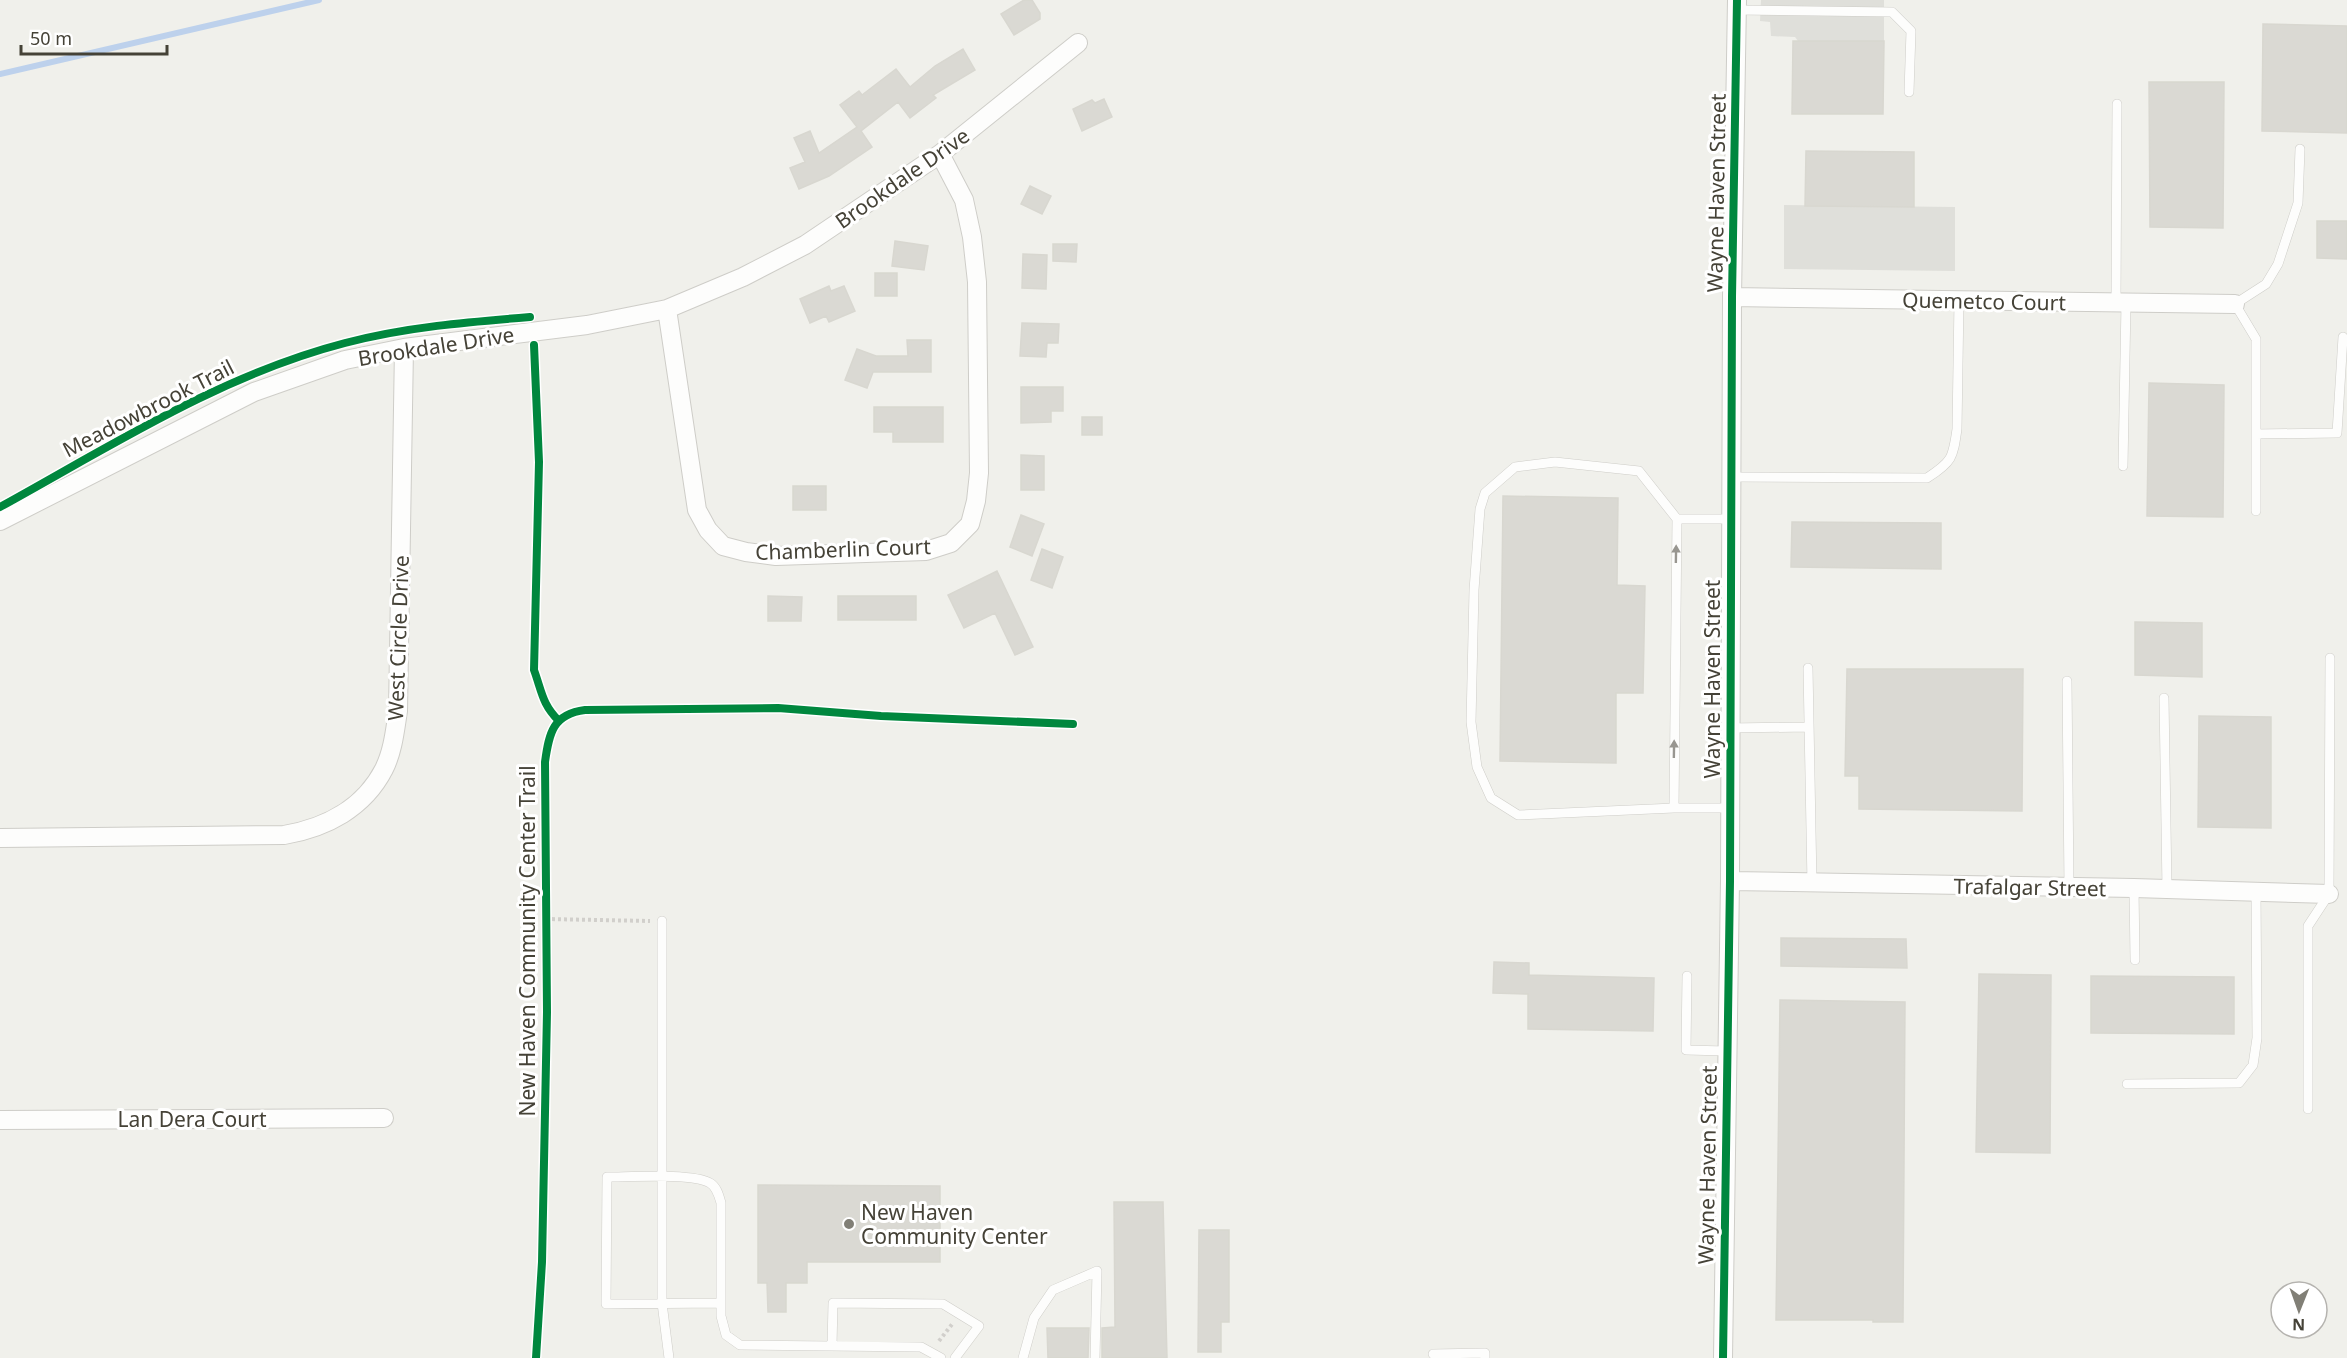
<svg xmlns="http://www.w3.org/2000/svg" width="2347" height="1358" font-family="'Noto Sans',sans-serif">
	<style>
		.parking { fill: #dfdfda }
		.lines { fill: none; stroke-linecap: round; stroke-linejoin: round }
		.stream { stroke: #bdd1ec; stroke-width: 6 }
		.building { fill: #dad9d3; stroke: #d8d7d0; stroke-width: 1.5 }
		.lane-casing { stroke: #cecdc8; stroke-width: 10 }
		.street-casing { stroke: #cecdc8; stroke-width: 20 }
		.path { stroke: #d1cfcb; stroke-width: 4; stroke-dasharray: 3 3; stroke-linecap: butt }
		.lane { stroke: #fdfdfc; stroke-width: 9 }
		.street { stroke: #fdfdfc; stroke-width: 18 }
		.cycleway-casing { stroke: #fff; stroke-width: 11 }
		.cycleway { stroke: #00873e; stroke-width: 8 }
		.oneway { fill: #989690 }
		.poi-dot { fill: #817f76; stroke: #fff; stroke-width: 2 }
		.labels { text-anchor: middle; dominant-baseline: central; stroke-width: 6; stroke-linejoin: round; paint-order: stroke }
		.street-label { font-size: 21px; fill: #454237; stroke: #fff }
		.poi-label { font-size: 21px; fill: #454237; stroke: #fff; text-anchor: start }
	</style>
	<rect width="100%" height="100%" fill="#f0f0eb"/>
	<path class="parking" d="M 1761,0 L 1884,0 L 1884,41 L 1798,41 L 1795,37 L 1771,36 L 1770,22 L 1760,21 Z
		M 1784,205 L 1955,207 L 1955,271 L 1784,269 Z"/>
	<g class="lines">
		<path class="stream" d="M 0,74 L 319,0"/>
	</g>
	<path class="building" d="M 1024,0 L 1032,0 L 1040,13 L 1040,19 L 1014,35 L 1001,14 Z
		M 2263,24 L 2347,26 L 2347,133 L 2262,131 Z
		M 1793,41 L 1884,41 L 1883,114 L 1792,114 Z
		M 963,49 L 975,70 L 933,95 L 936,98 L 910,118 L 898,102 L 861,131 L 872,147 L 829,176 L 799,189 L 790,168 L 805,162 L 794,138 L 810,131 L 819,153 L 857,127 L 840,105 L 859,91 L 862,95 L 896,69 L 910,87 L 935,66 Z
		M 2149,82 L 2224,82 L 2223,228 L 2150,227 Z
		M 1104,99 L 1112,117 L 1082,131 L 1073,109 L 1092,100 L 1095,103 Z
		M 1806,151 L 1914,152 L 1914,207 L 1805,206 Z
		M 1030,186 L 1051,196 L 1042,214 L 1021,204 Z
		M 2317,221 L 2347,221 L 2347,259 L 2317,258 Z
		M 895,241 L 928,246 L 924,270 L 892,266 Z
		M 1053,244 L 1077,244 L 1076,262 L 1053,261 Z
		M 1023,254 L 1047,255 L 1046,289 L 1022,288 Z
		M 875,273 L 897,273 L 897,296 L 875,296 Z
		M 829,286 L 831,291 L 844,286 L 855,311 L 829,322 L 826,316 L 810,323 L 800,299 Z
		M 1022,323 L 1059,324 L 1058,343 L 1047,343 L 1046,357 L 1020,356 Z
		M 907,340 L 931,340 L 931,372 L 873,372 L 867,388 L 845,380 L 857,349 L 876,356 L 908,356 Z
		M 2149,383 L 2224,385 L 2223,517 L 2147,516 Z
		M 1021,387 L 1063,387 L 1063,411 L 1051,411 L 1051,422 L 1021,423 Z
		M 874,407 L 943,407 L 943,442 L 893,442 L 893,432 L 874,432 Z
		M 1082,417 L 1102,417 L 1102,435 L 1082,435 Z
		M 1021,455 L 1044,456 L 1044,490 L 1021,490 Z
		M 793,486 L 826,486 L 826,510 L 793,510 Z
		M 1503,496 L 1618,498 L 1617,585 L 1645,586 L 1643,693 L 1616,693 L 1616,763 L 1500,761 Z
		M 1021,515 L 1044,524 L 1032,556 L 1010,547 Z
		M 1792,522 L 1941,523 L 1941,569 L 1791,567 Z
		M 1042,549 L 1063,557 L 1052,588 L 1031,580 Z
		M 997,571 L 1033,647 L 1015,655 L 995,613 L 964,628 L 948,595 Z
		M 768,596 L 802,597 L 801,621 L 768,621 Z
		M 838,596 L 916,596 L 916,620 L 838,620 Z
		M 2135,622 L 2202,623 L 2202,677 L 2135,675 Z
		M 1847,669 L 2023,669 L 2022,811 L 1859,809 L 1859,776 L 1845,776 Z
		M 2199,716 L 2271,717 L 2271,828 L 2198,827 Z
		M 1781,938 L 1906,939 L 1907,968 L 1781,966 Z
		M 1494,962 L 1529,963 L 1529,975 L 1654,978 L 1653,1031 L 1528,1029 L 1528,994 L 1493,993 Z
		M 1979,974 L 2051,975 L 2050,1153 L 1976,1152 Z
		M 2091,976 L 2234,977 L 2234,1034 L 2091,1033 Z
		M 1780,1000 L 1905,1002 L 1903,1322 L 1873,1322 L 1873,1320 L 1776,1320 Z
		M 758,1185 L 940,1186 L 940,1262 L 807,1262 L 807,1283 L 786,1283 L 786,1312 L 768,1312 L 767,1283 L 758,1283 Z
		M 1114,1202 L 1163,1202 L 1167,1358 L 1102,1358 L 1102,1328 L 1115,1327 Z
		M 1199,1230 L 1229,1230 L 1229,1322 L 1221,1322 L 1221,1352 L 1198,1352 Z
		M 1047,1328 L 1089,1328 L 1088,1358 L 1048,1358 Z"/>
	<g class="lines">
		<defs>
			<path id="lane" d="M 1737,10 L 1892,12 L 1911,31 L 1909,92
				M 2116,302 L 2117,104
				M 2256,434 L 2337,433 L 2343,337
				M 2123,466 L 2126,303
				M 1731,477 L 1927,478 C 1952,462 1953,458 1957,429 L 1959,300
				M 2256,511 L 2256,339 L 2235,304 L 2266,284 L 2278,264 L 2298,203 L 2300,149
				M 1677,519 L 1731,519
				M 1808,668 L 1812,884
				M 2067,681 L 2069,888
				M 2164,698 L 2167,889
				M 1729,728 L 1809,727
				M 1674,808 L 1677,519 L 1639,471 L 1555,462 L 1515,467 L 1485,493 L 1480,509 L 1474,590 L 1471,722 L 1477,767 L 1491,798 L 1518,815 L 1674,808 L 1729,808
				M 2134,888 L 2135,960
				M 662,921 L 662,1303 L 669,1358
				M 1687,976 L 1686,1050 L 1726,1051
				M 2127,1084 L 2239,1083 L 2253,1065 L 2257,1038 L 2256,891
				M 2308,1109 L 2308,926 L 2329,894 L 2330,658
				M 607,1177 C 630,1177 693,1173 710,1183 C 717,1187 719,1196 721,1203 L 721,1303 L 606,1304 Z
				M 721,1303 L 721,1316 L 726,1335 L 740,1345 L 921,1347 L 941,1358
				M 832,1346 L 833,1303 L 943,1304 L 979,1326 L 955,1358
				M 1433,1354 L 1485,1353 L 1485,1358
				M 1023,1358 L 1034,1318 L 1053,1290 L 1097,1271 L 1095,1358"/>
			<path id="street" d="M 1732,297 L 2235,304
				M 667,309 L 697,510 L 708,530 L 723,546 L 746,552 L 776,556 L 926,551 L 951,543 L 970,524 L 976,501 L 979,473 L 977,282 L 972,237 L 964,200 L 940,154
				M 0,521 L 254,392 L 345,360 L 404,348 L 587,325 L 667,309 L 743,277 L 805,245 L 940,154 L 1078,43
				M 0,838 L 284,835 C 326,828 364,808 384,769 C 393,751 395,730 398,711 L 404,348
				M 1730,881 L 2134,888 L 2329,894
				M 0,1120 L 384,1118
				M 1723,1358 L 1730,881 L 1732,297 L 1737,0"/>
		</defs>
		<use href="#lane" class="lane-casing"/>
		<use href="#street" class="street-casing"/>
		<path class="path" d="M 546,919 L 650,921
			M 939,1341 L 953,1323"/>
		<use href="#lane" class="lane"/>
		<use href="#street" class="street"/>
		<defs>
			<path id="cycleway" d="M 534,345 L 539,462 L 534,670 C 542,692 542,704 559,721
				M 0,507 C 111,446 221,375 345,343 C 406,327 468,322 530,317
				M 536,1358 L 542,1262 L 547,1012 L 545,762 C 549,733 553,714 585,710 L 778,708 L 881,716 L 1073,724
				M 1723,1358 L 1730,881 L 1732,297 L 1737,0"/>
		</defs>
		<use href="#cycleway" class="cycleway-casing"/>
		<use href="#cycleway" class="cycleway"/>
	</g>
	<defs><path id="oneway-solid" d="M-6-.8H1V-3.2L6.5 0L1 3.2V.8H-6Z" transform="scale(1.5)"/></defs>
	<g class="oneway">
		<use href="#oneway-solid" transform="translate(1676 554) rotate(-89)"/>
		<use href="#oneway-solid" transform="translate(1674 749) rotate(-89)"/>
	</g>
	<circle class="poi-dot" cx="849" cy="1224" r="6"/>
	<g class="labels">
		<g class="street-label">
			<text transform="translate(902 178) rotate(-35)">Brookdale Drive</text>
			<text transform="translate(1716 193) rotate(-89)">Wayne Haven Street</text>
			<text transform="translate(1984 301) rotate(1)">Quemetco Court</text>
			<text transform="translate(436 346) rotate(-9)">Brookdale Drive</text>
			<text transform="translate(148 408) rotate(-27)">Meadowbrook Trail</text>
			<text transform="translate(843 549) rotate(-2)">Chamberlin Court</text>
			<text transform="translate(398 638) rotate(-88)">West Circle Drive</text>
			<text transform="translate(1712 679) rotate(-90)">Wayne Haven Street</text>
			<text transform="translate(2030 887) rotate(1)">Trafalgar Street</text>
			<text transform="translate(527 941) rotate(-90)">New Haven Community Center Trail</text>
			<text x="192" y="1119">Lan Dera Court</text>
			<text transform="translate(1707 1165) rotate(-89)">Wayne Haven Street</text>
		</g>
		<g class="poi-label">
			<text x="861" y="1212">New Haven<tspan x="861" dy="24">Community Center</tspan></text>
		</g>
	</g>
	<g transform="translate(2299 1310) rotate(181)"><circle r="28" fill="#ffffff" stroke="#b5b3af" stroke-width="1.5"/>
	<path d="M0-4.5L10 22L0 15L-10 22Z" fill="#817f76"/>
	<text y="-9" font-size="16" font-weight="bold" text-anchor="middle" fill="#454237">N</text>
	</g>
	<path d="M21 45v9h146v-9" fill="none" stroke="#454237" stroke-width="3"/>
	<text x="30" y="45" font-size="18" fill="#454237" stroke="#ffffff" stroke-width="4.5" paint-order="stroke">50 m</text>
</svg>
